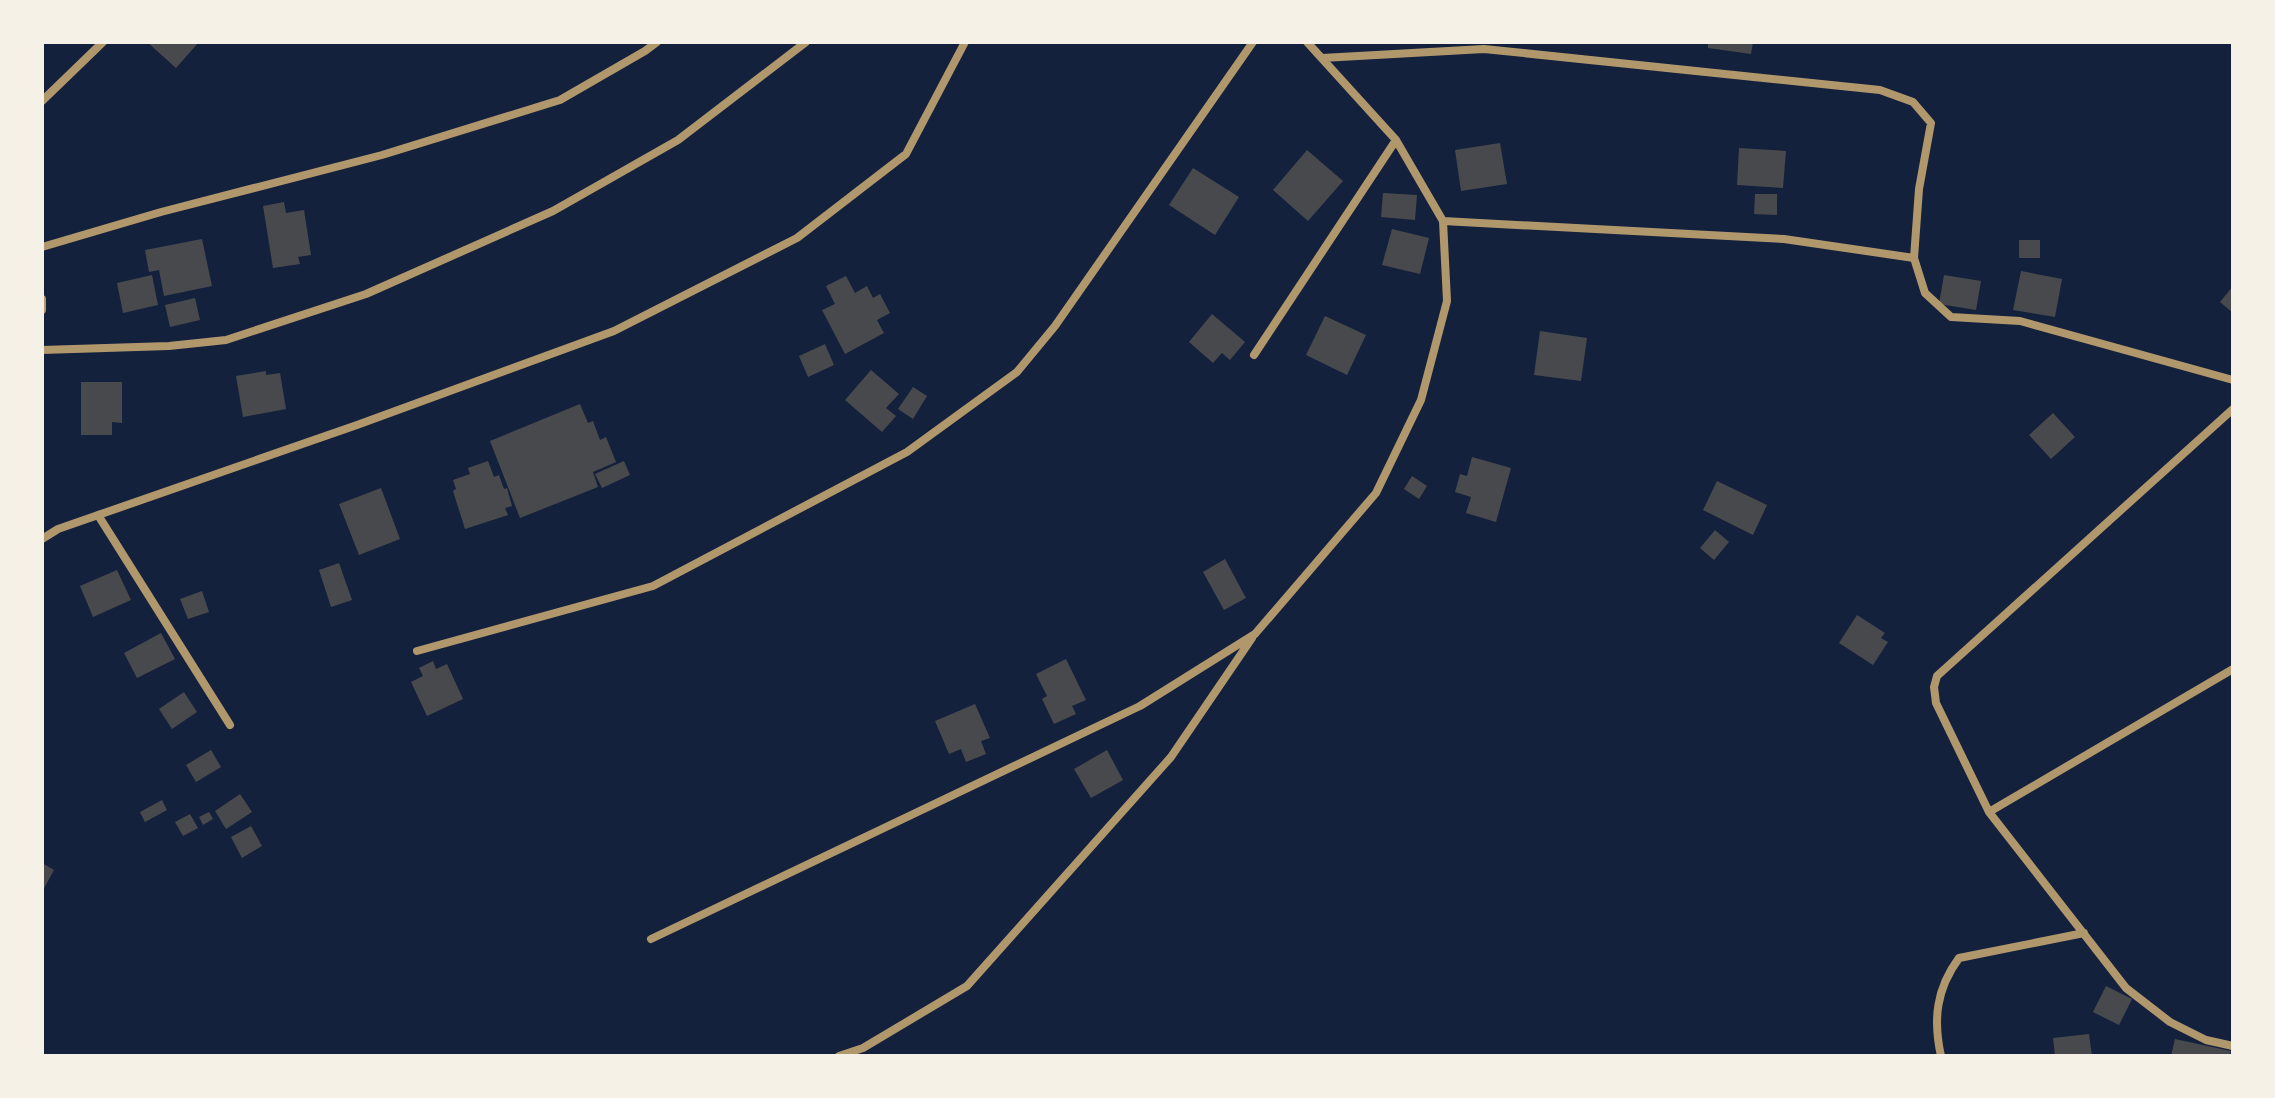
<svg xmlns="http://www.w3.org/2000/svg" width="2275" height="1098" font-family="'PT Serif',serif">
	<style>
		.building { fill: #48494c }
		.lines { fill: none; stroke-linecap: round; stroke-linejoin: round }
		.minor { stroke: #b1986c; stroke-width: 8 }
	</style>
	<rect width="100%" height="100%" fill="#14213d"/>
	<path class="building" d="M 147,42 L 199,42 L 176,68 Z
		M 1708,42 L 1753,42 L 1751,54 L 1708,48 Z
		M 1500,143 L 1507,184 L 1461,191 L 1455,150 Z
		M 1739,148 L 1786,151 L 1783,188 L 1737,185 Z
		M 1307,150 L 1343,181 L 1308,221 L 1273,190 Z
		M 1193,168 L 1239,197 L 1215,235 L 1169,205 Z
		M 1383,193 L 1417,195 L 1415,220 L 1381,217 Z
		M 1755,194 L 1777,194 L 1777,215 L 1754,214 Z
		M 284,202 L 286,213 L 304,210 L 311,255 L 298,257 L 300,264 L 273,268 L 263,206 Z
		M 1392,229 L 1429,238 L 1420,274 L 1382,265 Z
		M 202,239 L 212,286 L 164,296 L 159,270 L 149,272 L 145,250 Z
		M 2019,240 L 2040,240 L 2040,258 L 2019,258 Z
		M 2021,271 L 2062,279 L 2055,317 L 2013,310 Z
		M 152,275 L 158,305 L 123,313 L 117,283 Z
		M 1944,275 L 1981,281 L 1976,310 L 1939,304 Z
		M 846,276 L 855,293 L 867,286 L 873,298 L 880,294 L 890,313 L 877,320 L 884,333 L 845,354 L 822,310 L 835,304 L 826,286 Z
		M 2233,286 L 2233,313 L 2220,302 Z
		M 195,298 L 200,320 L 170,327 L 165,305 Z
		M 1212,314 L 1245,342 L 1230,360 L 1222,353 L 1213,363 L 1189,342 Z
		M 1325,316 L 1366,335 L 1347,375 L 1306,355 Z
		M 1540,331 L 1587,338 L 1581,381 L 1534,375 Z
		M 825,344 L 834,365 L 808,377 L 799,356 Z
		M 871,370 L 899,394 L 886,408 L 896,416 L 882,432 L 845,400 Z
		M 266,371 L 266,375 L 280,373 L 286,409 L 243,417 L 236,376 Z
		M 81,382 L 122,382 L 122,423 L 112,422 L 112,435 L 81,435 Z
		M 913,387 L 927,396 L 913,419 L 898,409 Z
		M 580,404 L 588,423 L 593,421 L 600,440 L 606,437 L 616,462 L 593,472 L 598,487 L 520,518 L 490,441 Z
		M 2053,413 L 2075,437 L 2051,459 L 2029,435 Z
		M 1472,457 L 1511,468 L 1496,522 L 1466,513 L 1471,497 L 1455,492 L 1460,474 L 1467,476 Z
		M 488,461 L 494,477 L 499,475 L 504,489 L 507,488 L 512,506 L 505,508 L 508,515 L 465,529 L 453,491 L 456,489 L 453,480 L 470,474 L 468,468 Z
		M 624,461 L 630,475 L 602,488 L 595,474 Z
		M 1412,476 L 1427,486 L 1419,499 L 1404,489 Z
		M 1717,481 L 1767,505 L 1753,535 L 1703,510 Z
		M 381,488 L 400,539 L 359,555 L 339,504 Z
		M 1715,530 L 1729,542 L 1714,560 L 1700,548 Z
		M 1225,559 L 1246,598 L 1224,610 L 1203,572 Z
		M 339,563 L 352,600 L 331,607 L 319,570 Z
		M 117,570 L 131,600 L 93,617 L 80,586 Z
		M 202,591 L 209,612 L 188,619 L 180,599 Z
		M 1857,615 L 1885,633 L 1881,638 L 1888,642 L 1873,665 L 1839,643 Z
		M 161,633 L 175,659 L 137,678 L 124,653 Z
		M 1066,659 L 1086,700 L 1072,706 L 1076,714 L 1054,724 L 1042,699 L 1047,696 L 1036,674 Z
		M 433,661 L 436,669 L 447,664 L 463,699 L 427,716 L 411,682 L 423,676 L 419,668 Z
		M 184,692 L 197,712 L 172,729 L 159,709 Z
		M 975,704 L 990,738 L 981,741 L 986,754 L 966,762 L 961,749 L 949,754 L 935,721 Z
		M 211,750 L 221,767 L 196,782 L 186,765 Z
		M 1107,750 L 1123,780 L 1091,798 L 1074,769 Z
		M 240,794 L 252,812 L 226,829 L 215,811 Z
		M 162,800 L 167,810 L 145,822 L 140,812 Z
		M 209,812 L 213,819 L 203,825 L 199,817 Z
		M 190,814 L 198,828 L 183,836 L 175,822 Z
		M 251,826 L 262,846 L 242,858 L 231,837 Z
		M 42,863 L 54,870 L 42,892 Z
		M 2106,986 L 2132,999 L 2119,1025 L 2093,1012 Z
		M 2089,1034 L 2092,1056 L 2055,1056 L 2053,1038 Z
		M 2175,1039 L 2231,1051 L 2229,1056 L 2171,1056 Z"/>
	<g class="lines">
		<path class="minor" d="M 1322,58 L 1484,49 L 1880,90 L 1913,102 L 1931,123 L 1919,189 L 1914,258 L 1925,293 L 1951,317 L 2020,321 L 2233,380
			M 42,101 L 103,42
			M 1443,221 L 1784,239 L 1914,258
			M 42,247 L 161,212 L 382,155 L 560,100 L 645,51 L 657,42
			M 42,299 L 42,310
			M 42,350 L 169,346 L 226,340 L 366,294 L 553,211 L 678,140 L 806,42
			M 1254,355 L 1396,140
			M 2233,409 L 1937,676 L 1934,687 L 1936,703 L 1989,812 L 2126,988 L 2170,1022 L 2206,1040 L 2233,1046
			M 98,515 L 230,725
			M 42,539 L 58,529 L 357,425 L 614,331 L 797,238 L 906,154 L 965,42
			M 417,651 L 653,586 L 907,452 L 1017,372 L 1055,326 L 1253,42
			M 1989,812 L 2233,669
			M 651,939 L 1140,706 L 1255,634 L 1376,493 L 1421,400 L 1447,301 L 1443,221 L 1396,140 L 1307,42
			M 839,1056 L 863,1048 L 967,986 L 1171,757 L 1252,638
			M 1941,1056 C 1933,1020 1936,989 1959,958 L 2084,933"/>
	</g>
	<rect width="2275" height="1098" fill="none" stroke="#f6f1e7" stroke-width="88"/>
</svg>
